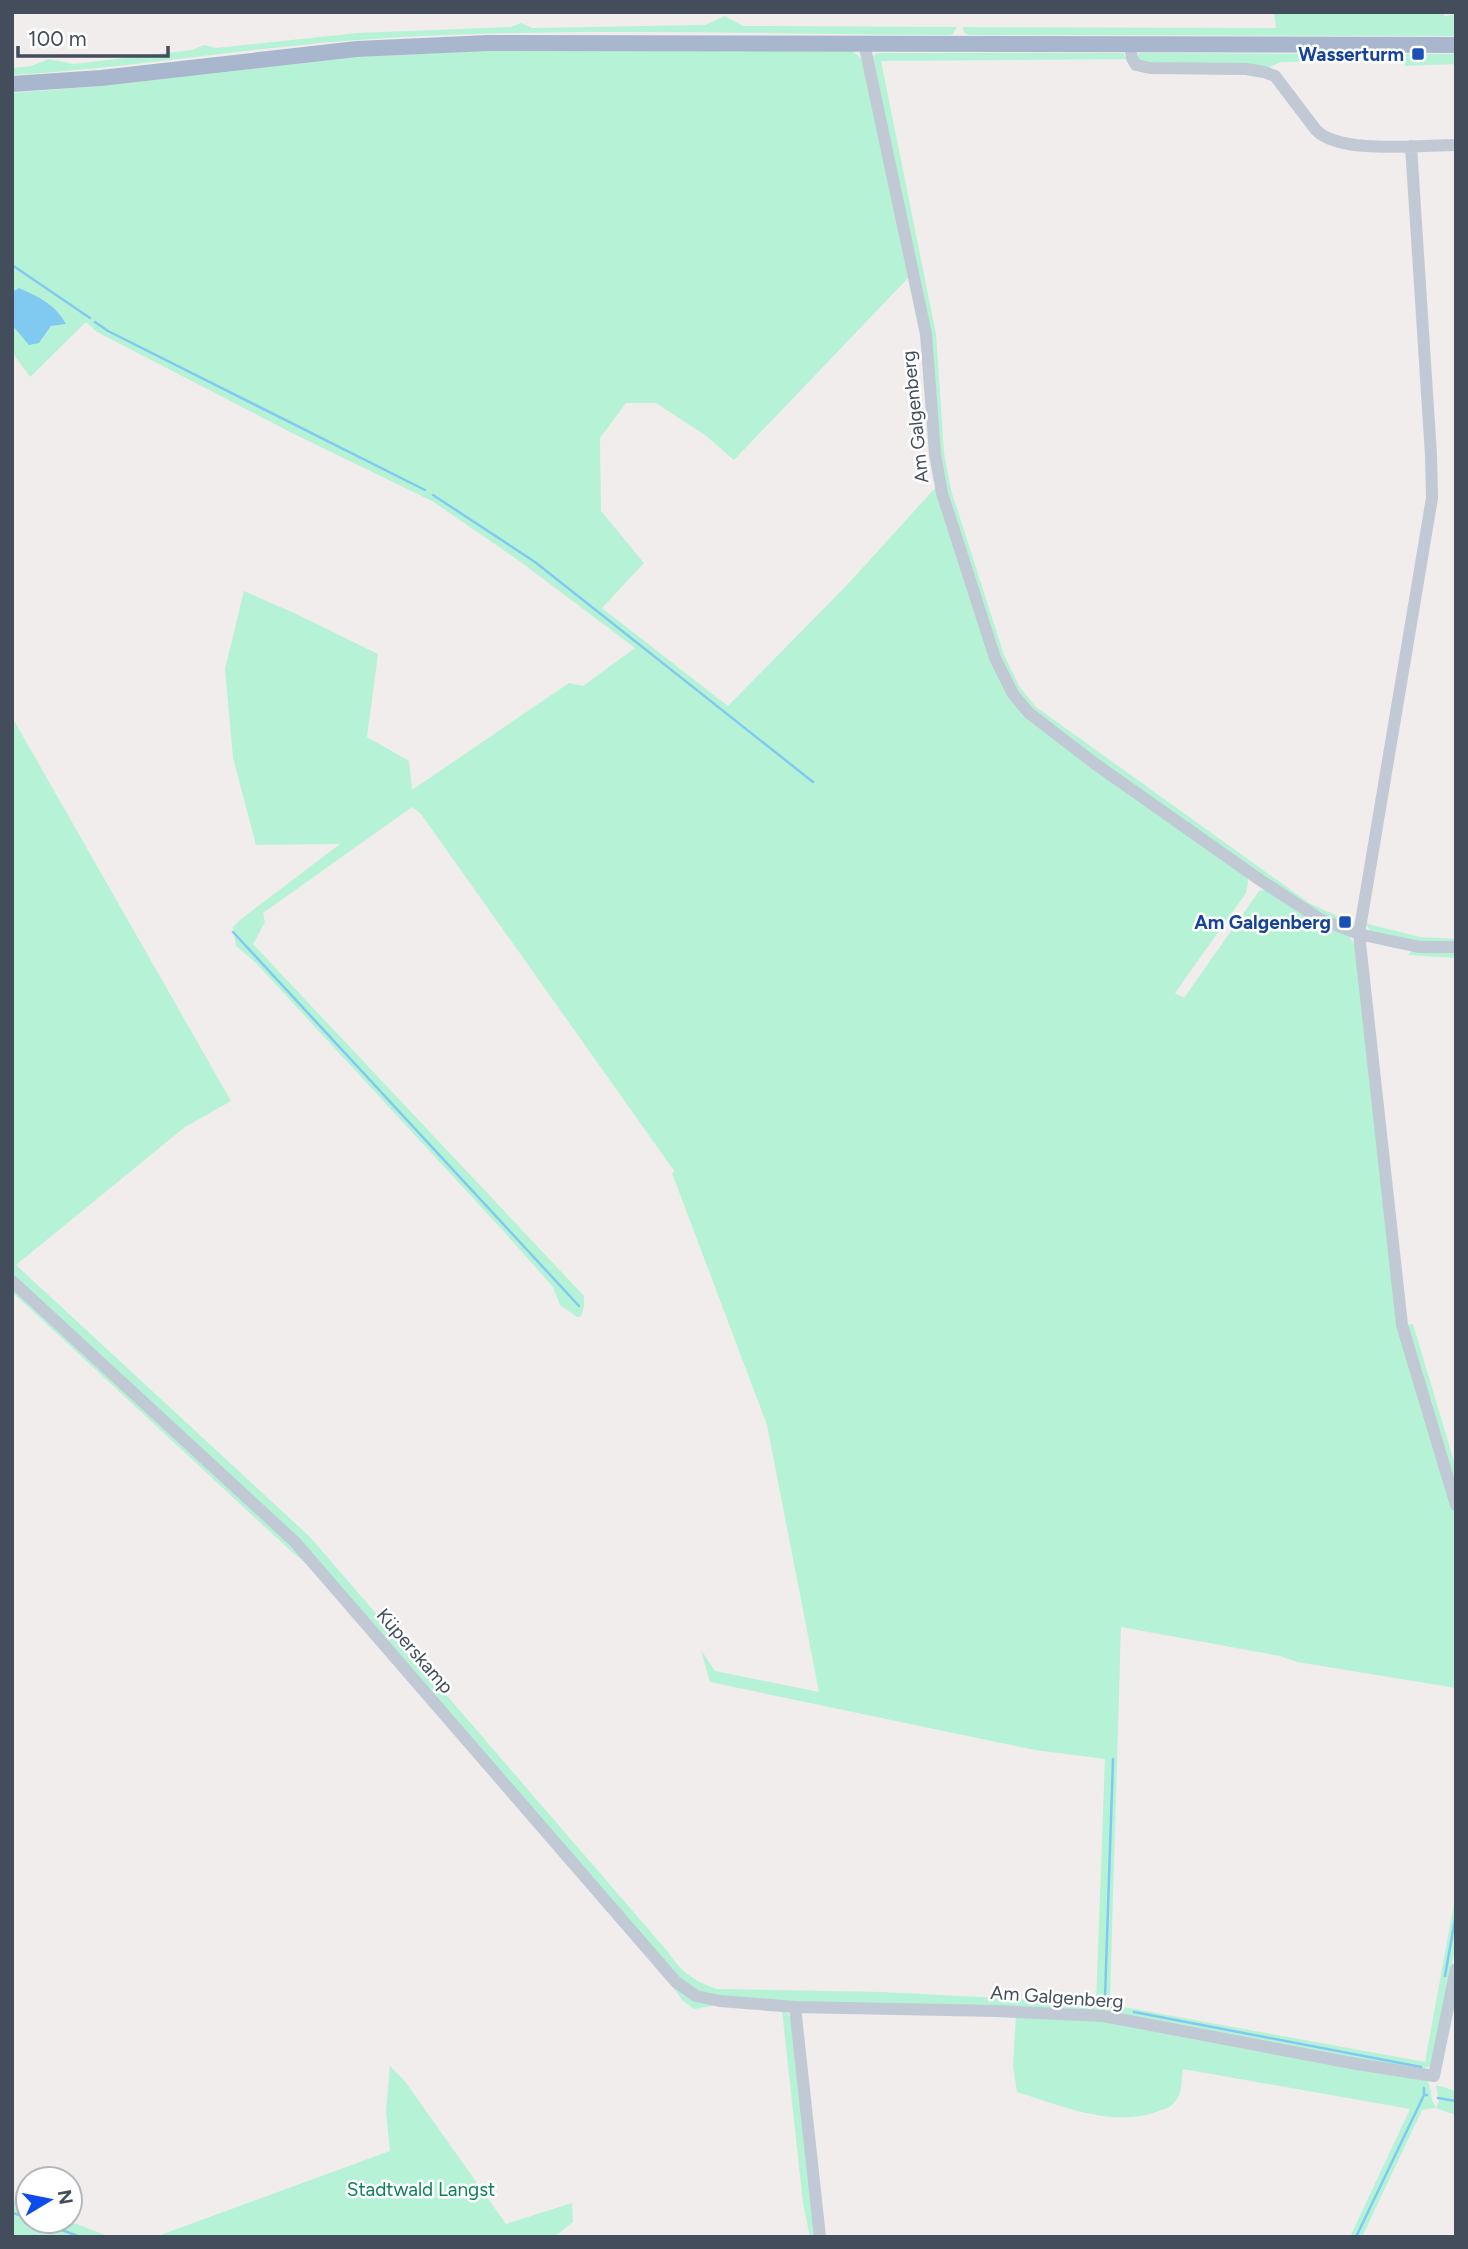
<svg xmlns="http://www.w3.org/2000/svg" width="1468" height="2249" font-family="Figtree,sans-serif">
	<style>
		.green { fill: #b6f2d6 }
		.water { fill: #80caf2 }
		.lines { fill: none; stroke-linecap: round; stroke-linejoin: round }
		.stream { stroke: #80caf2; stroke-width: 2.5 }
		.minor { stroke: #c1c9d5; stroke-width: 12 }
		.major { stroke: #a9b7ce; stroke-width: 16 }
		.transit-dot { fill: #1a4fb4; stroke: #fff; stroke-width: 2.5 }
		.labels { text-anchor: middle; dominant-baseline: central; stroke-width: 5; stroke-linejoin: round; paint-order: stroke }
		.transit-label { font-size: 19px; font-weight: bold; fill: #164399; stroke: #fff; text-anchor: end }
		.street-label { font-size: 19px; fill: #434d5b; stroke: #fff }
		.park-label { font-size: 19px; fill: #0f8159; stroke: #fff }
	</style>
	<rect width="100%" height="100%" fill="#f0edec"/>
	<path class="green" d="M 1274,12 L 1441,12 L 1445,16 L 1456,14 L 1456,36 L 970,35 L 964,33 L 963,27 L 1276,28 Z
		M 725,16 L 743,26 L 957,27 L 953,34 L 949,35 C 762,34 574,27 387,38 C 262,45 138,68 12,75 L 12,68 L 31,66 L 49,59 L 74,64 L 192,50 L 204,45 L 216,48 L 358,33 L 511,27 L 521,23 L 532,28 L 705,25 Z
		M 503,50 L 852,51 L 862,59 L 908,278 L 734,460 L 705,435 L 656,403 L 626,403 L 600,438 L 601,511 L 644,563 L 602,608 L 728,706 L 847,585 L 937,486 L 1012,697 L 1247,874 L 1248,883 L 1246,893 L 1175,993 L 1184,998 L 1259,891 L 1265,889 L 1347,932 L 1358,951 L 1392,1245 L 1416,1383 L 1456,1512 L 1456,1688 L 1297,1662 L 1280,1656 L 1121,1627 L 1110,1997 L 1118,2006 L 1425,2062 L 1456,1893 L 1456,1942 L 1435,2058 L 1430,2066 L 1418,2071 L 1117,2015 L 796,2003 L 726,1998 L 694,1990 L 680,1981 L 326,1571 L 12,1278 L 12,717 L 231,1101 L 185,1127 L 16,1265 L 310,1537 L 668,1952 C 681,1972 694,1981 717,1989 L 882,1992 L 1096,2003 L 1105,1759 L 1035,1750 L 710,1682 L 701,1650 L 715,1671 L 819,1692 L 767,1425 L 672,1173 L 675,1172 L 421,814 L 412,807 L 263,913 L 265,922 L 253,944 L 584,1296 L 584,1307 L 581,1316 L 577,1317 L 560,1305 L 553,1287 L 507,1235 L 256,963 L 236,946 L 233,927 L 240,920 L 340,844 L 256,845 L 233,758 L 225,669 L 244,591 L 294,613 L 378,654 L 367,737 L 409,761 L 412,790 L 569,683 L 583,686 L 635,648 L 518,560 L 432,501 L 292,433 L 97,332 L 86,322 L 30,377 L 12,352 L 12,325 L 39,343 L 51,326 L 66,324 L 19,288 L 12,292 L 12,93 L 100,86 L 359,57 Z
		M 880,53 L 1123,53 L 1127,59 L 881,61 L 936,334 L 944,453 L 951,490 L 1004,655 L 1019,686 L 1036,707 L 1309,903 L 1346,920 L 1352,921 L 1357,917 L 1349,924 L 1321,917 L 1031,712 L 1015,691 L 998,658 L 945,492 L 933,398 L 873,57 L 875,54 Z
		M 1139,53 L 1456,54 L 1456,64 L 1405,66 L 1405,60 L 1281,62 L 1265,69 L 1139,62 L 1137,57 Z
		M 1364,918 L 1368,924 L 1420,937 L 1456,939 L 1456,944 L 1420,943 L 1370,931 Z
		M 1456,950 L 1456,958 L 1408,955 L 1412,951 Z
		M 12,1284 L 210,1465 L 318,1573 L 293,1553 L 12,1292 Z
		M 1413,1324 L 1456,1468 L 1456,1490 L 1406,1325 Z
		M 669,1982 L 717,2005 L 694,2009 L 683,2001 Z
		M 782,2010 L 788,2014 L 793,2021 L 818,2237 L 810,2237 L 803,2203 Z
		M 1016,2015 L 1103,2019 L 1427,2080 C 1433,2090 1429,2098 1436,2108 L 1439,2101 L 1436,2085 L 1456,2091 L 1456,2115 L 1436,2108 L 1422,2110 L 1362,2237 L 1350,2237 L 1410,2109 L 1183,2069 C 1181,2082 1183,2094 1173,2104 C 1170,2108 1163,2109 1159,2111 C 1114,2129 1059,2105 1017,2092 L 1013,2066 Z
		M 390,2066 L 404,2080 L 506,2224 L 572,2203 L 573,2222 L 554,2237 L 155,2237 L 390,2151 L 386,2111 Z
		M 12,2200 L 28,2206 L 28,2221 L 69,2221 L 110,2237 L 12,2237 Z"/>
	<path class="water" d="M 19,288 C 39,297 55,304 66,324 L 51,326 L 39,343 L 29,345 L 12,325 L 12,292 Z"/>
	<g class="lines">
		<path class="stream" d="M 12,265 L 90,318
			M 95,322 L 108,331 L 425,490
			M 433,495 L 535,562 L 813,782
			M 233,932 L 579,1306
			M 1113,1759 L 1105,1997 L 1109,2006 L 1118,2009
			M 1445,1976 L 1456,1914
			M 1134,2012 L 1421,2067
			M 1424,2088 L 1424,2095 L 1427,2095
			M 1438,2098 L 1456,2101
			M 12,2213 L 28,2217
			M 39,2221 L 80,2237
			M 1356,2237 L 1424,2095"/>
		<path class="minor" d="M 864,43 L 926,334 L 935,454 L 942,493 L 995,658 L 1013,694 L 1029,713 L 1094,763 L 1260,880 L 1320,919 L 1359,934 L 1386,940 L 1420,947 L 1456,947
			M 1130,44 L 1132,58 L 1136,65 L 1150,68 L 1246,69 L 1264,72 L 1275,76 L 1316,130 C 1340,155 1421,145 1456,145
			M 1411,146 L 1431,455 L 1432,498 L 1359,934 L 1402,1325 L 1456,1505
			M 12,1281 L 295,1542 L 676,1982 L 696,1996 L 720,2001 L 795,2007 L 997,2011 L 1103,2016 L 1357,2064 L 1434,2076 L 1456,1969
			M 795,2007 L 820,2237"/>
		<path class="major" d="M 12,84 L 101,78 L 357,49 L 488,43 L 1456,45"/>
	</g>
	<g class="transit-dot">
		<rect x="1411" y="47" width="14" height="14" rx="3.5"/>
		<rect x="1338" y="915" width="14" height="14" rx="3.5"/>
	</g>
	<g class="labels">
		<g class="transit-label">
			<text x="1404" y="54">Wasserturm</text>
			<text x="1331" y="922">Am Galgenberg</text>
		</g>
		<g class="street-label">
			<text transform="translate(915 417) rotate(-96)">Am Galgenberg</text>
			<text transform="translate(415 1651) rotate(49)">Küperskamp</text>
			<text transform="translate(1057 1997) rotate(4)">Am Galgenberg</text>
		</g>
		<g class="park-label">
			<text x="421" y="2189">Stadtwald Langst</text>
		</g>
	</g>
	<rect width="1468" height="2249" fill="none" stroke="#434d5b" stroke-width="28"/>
	<g transform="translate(49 2200) rotate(80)"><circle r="33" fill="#ffffff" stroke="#b4b8bd" stroke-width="2"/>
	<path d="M0-5L12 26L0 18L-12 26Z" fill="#0b4ceb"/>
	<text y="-10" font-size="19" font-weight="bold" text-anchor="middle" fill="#434d5b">N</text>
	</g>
	<path d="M18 46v10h150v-10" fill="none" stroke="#434d5b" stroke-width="3.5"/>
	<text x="28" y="46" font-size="21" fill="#434d5b" stroke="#ffffff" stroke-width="5" paint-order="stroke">100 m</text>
</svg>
